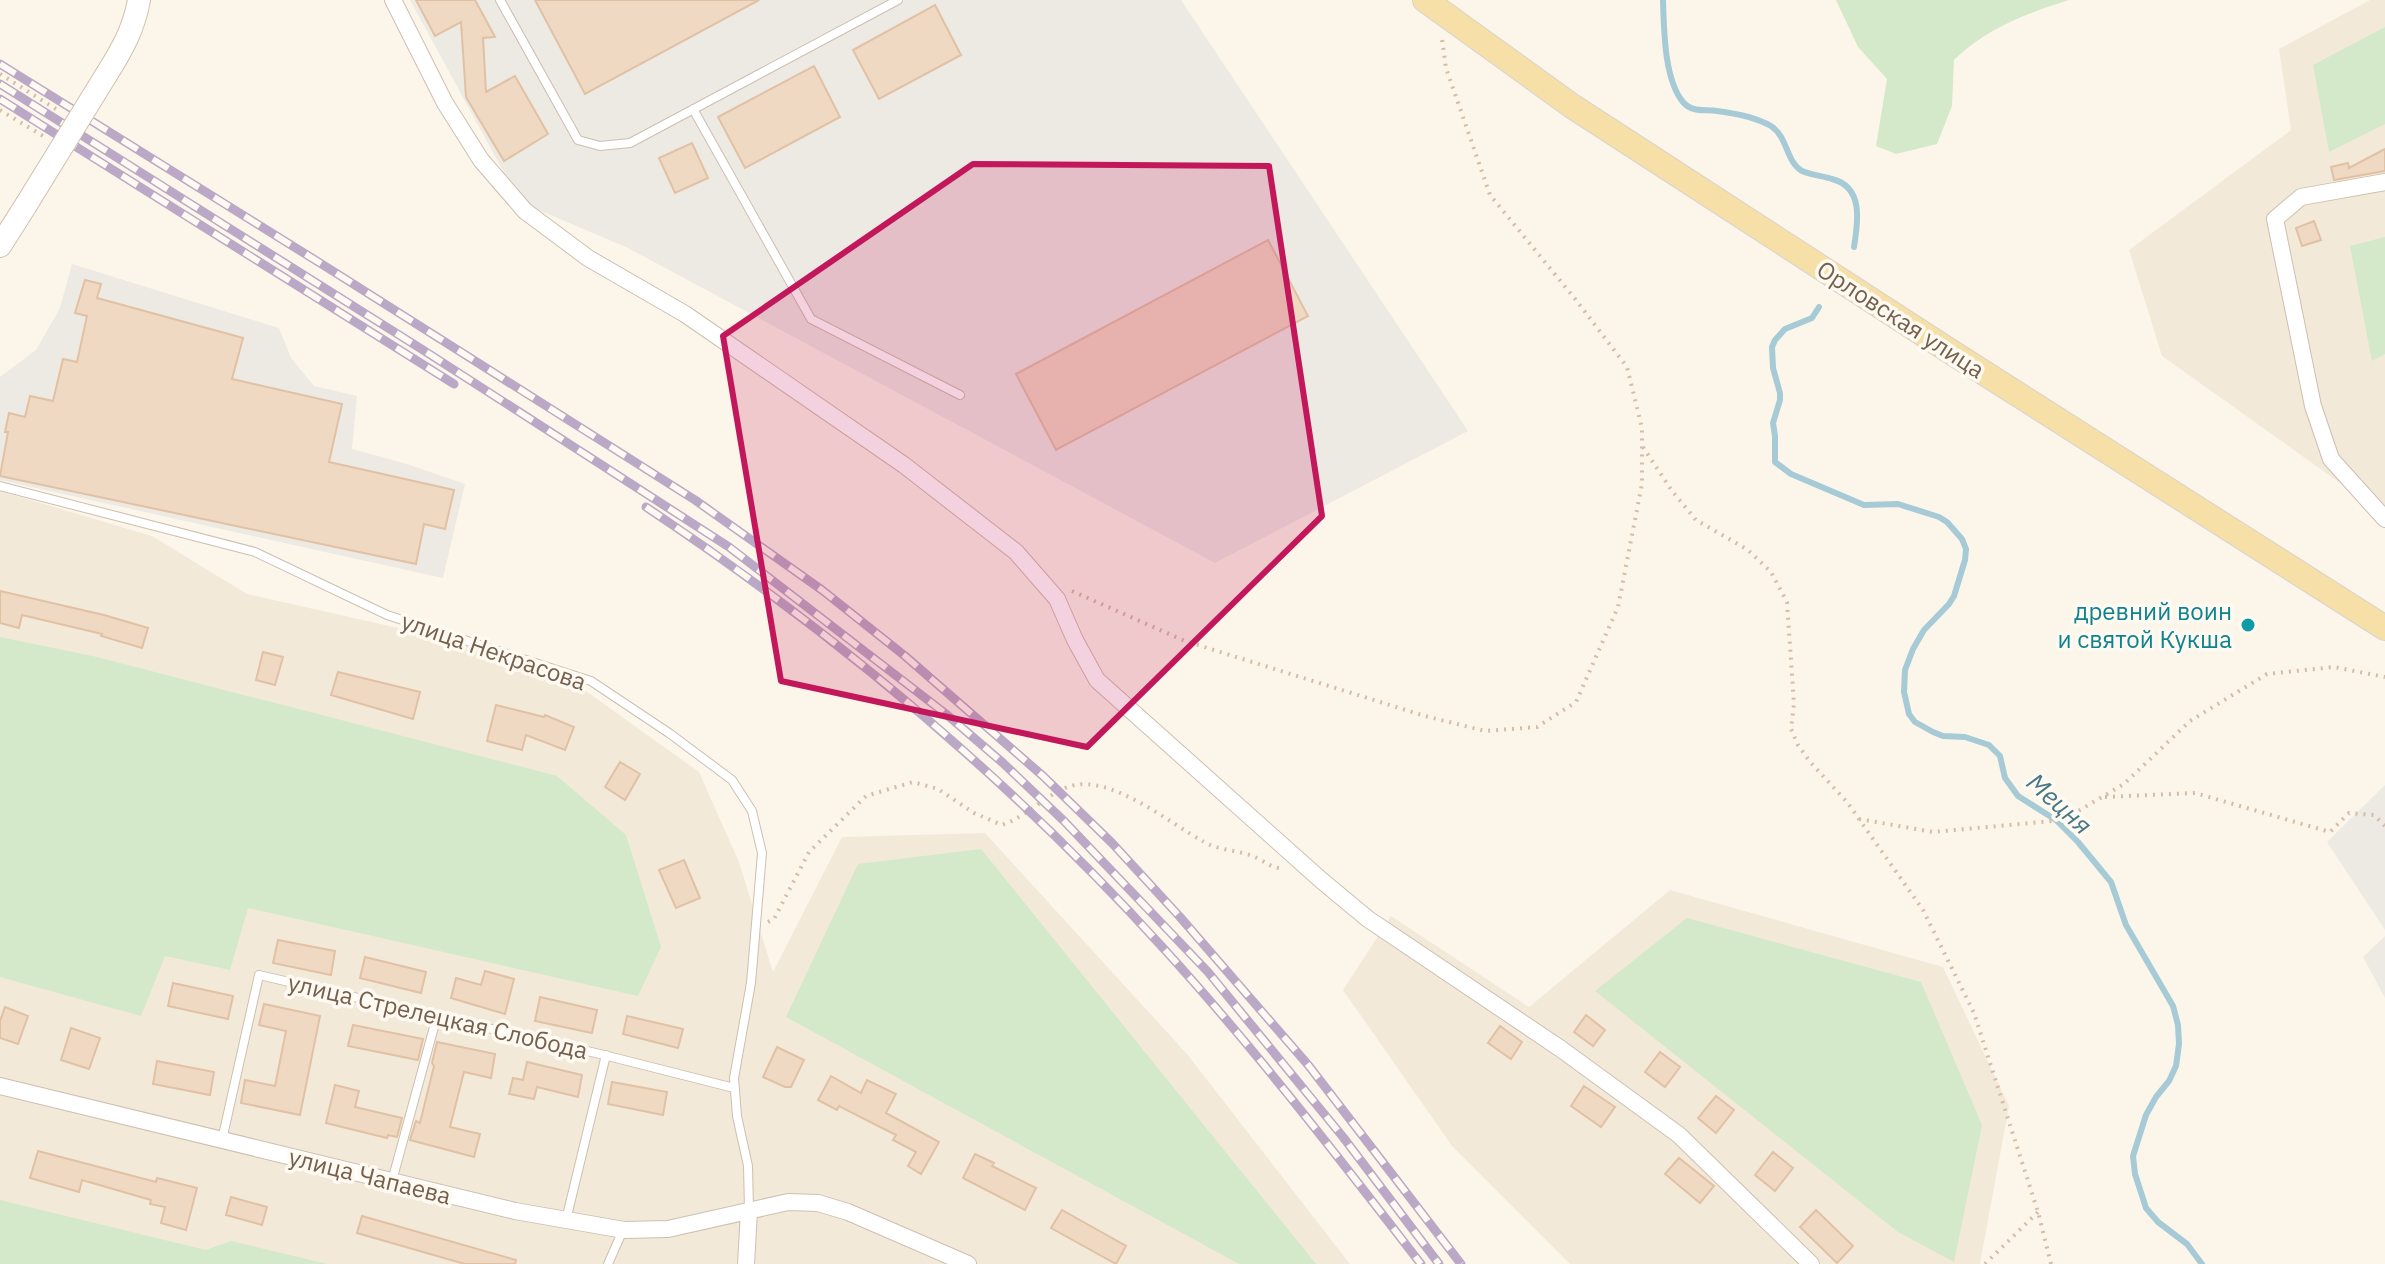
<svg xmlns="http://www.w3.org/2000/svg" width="2385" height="1264" font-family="'IBM Plex Sans',sans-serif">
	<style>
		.residential { fill: #f3e9d9 }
		.industrial { fill: #ede9e3 }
		.green { fill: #d3e9c9 }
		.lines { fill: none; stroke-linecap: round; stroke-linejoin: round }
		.stream { stroke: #a6cad6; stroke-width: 6 }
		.building { fill: #f0d9c3; stroke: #e1c1a4; stroke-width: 2 }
		.lane-casing { stroke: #cdbfb0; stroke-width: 10 }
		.street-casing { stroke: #cdbfb0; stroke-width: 18 }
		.secondary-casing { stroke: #d0c0ae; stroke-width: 24 }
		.primary-casing { stroke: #d8d2cd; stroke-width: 26 }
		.path { stroke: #d5bca6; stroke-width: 4; stroke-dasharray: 2 6; stroke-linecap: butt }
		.lane { stroke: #fff; stroke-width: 8 }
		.street { stroke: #fff; stroke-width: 16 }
		.secondary { stroke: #fff; stroke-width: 22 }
		.primary { stroke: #f6e0a7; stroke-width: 24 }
		.rail-casing { stroke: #bba8c6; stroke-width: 9 }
		.rail { stroke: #fefaf1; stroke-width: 6; stroke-dasharray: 18; stroke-linecap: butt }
		.secondary-bridge-casing { stroke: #d0c0ae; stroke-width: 24; stroke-linecap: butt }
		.secondary-bridge { stroke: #fff; stroke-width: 22 }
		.marked { fill: #c2185b; fill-opacity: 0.2; stroke: #c2185b; stroke-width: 6; stroke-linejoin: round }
		.culture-dot { fill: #0f9aa8; stroke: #fefaf1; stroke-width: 3 }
		.labels { text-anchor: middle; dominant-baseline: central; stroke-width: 7; stroke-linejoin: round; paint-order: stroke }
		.street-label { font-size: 24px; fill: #75604e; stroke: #fefaf1 }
		.culture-label { font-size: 24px; fill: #0d838f; stroke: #fefaf1; text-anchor: end }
		.water-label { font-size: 26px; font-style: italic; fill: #497787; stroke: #fefaf1 }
	</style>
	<rect width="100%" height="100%" fill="#fcf6ea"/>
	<path class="residential" d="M 2370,0 L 2385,0 L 2385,515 L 2162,356 L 2129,250 L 2291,130 L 2279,49 Z
		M 0,491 L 152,536 L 247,594 L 544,661 L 699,772 L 739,862 L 773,972 L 842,837 L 985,833 L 1187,1054 L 1350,1264 L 0,1264 Z
		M 1670,890 L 1943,967 L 2009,1106 L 1980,1264 L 1570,1264 L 1452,1146 L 1343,990 L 1391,916 L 1529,1007 Z"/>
	<path class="industrial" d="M 410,0 L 1181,0 L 1468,431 L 1215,563 L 628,248 L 520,202 Z
		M 72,264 L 279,328 L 291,358 L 314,386 L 357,396 L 352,449 L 407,464 L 465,484 L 443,578 L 0,480 L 0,377 L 36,350 L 60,308 Z
		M 2385,785 L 2385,930 L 2327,842 Z
		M 2385,936 L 2385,998 L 2363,957 Z"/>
	<path class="green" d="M 1836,0 L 2069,0 C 2028,13 1985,29 1954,60 L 1952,106 L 1937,144 L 1896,154 L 1876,146 L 1887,79 L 1858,47 Z
		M 2385,27 L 2385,124 L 2329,152 L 2313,65 Z
		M 2385,237 L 2385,354 L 2372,361 L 2350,246 Z
		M 0,637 L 97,657 L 557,776 L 626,835 L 661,947 L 638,996 L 248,908 L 230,970 L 165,956 L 141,1016 L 0,977 Z
		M 981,849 L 1316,1264 L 1239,1264 L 786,1017 L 858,864 Z
		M 1687,918 L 1921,982 L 1982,1125 L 1954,1262 L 1898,1232 L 1595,991 Z
		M 0,1200 L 206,1250 L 231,1241 L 327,1264 L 0,1264 Z"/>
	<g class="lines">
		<path class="stream" d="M 1663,0 C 1664,29 1664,79 1683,102 C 1692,113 1705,109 1717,111 C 1733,113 1757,118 1771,126 C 1788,137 1786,162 1802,171 C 1811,175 1823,176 1832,179 C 1864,187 1858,222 1854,247
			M 1819,307 L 1812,318 L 1785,329 L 1775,340 L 1772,347 L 1773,368 L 1780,393 L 1780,400 L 1773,423 L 1775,436 L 1775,462 L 1791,474 L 1864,505 L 1898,504 L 1939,517 L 1947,522 L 1962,539 L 1966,549 L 1965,560 L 1954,596 L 1949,604 L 1924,630 L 1913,649 L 1905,670 L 1904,692 L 1909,714 L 1915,722 L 1933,732 L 1943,736 L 1965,737 L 1989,745 L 2000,756 L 2005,778 L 2018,796 L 2056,820 L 2078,842 L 2111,882 L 2126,925 L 2173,1006 L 2178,1025 L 2179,1044 L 2176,1066 L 2169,1081 L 2156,1097 L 2146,1115 L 2133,1156 L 2135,1174 L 2146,1208 L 2158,1222 L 2187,1244 L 2202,1264"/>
	</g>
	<path class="building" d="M 416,0 L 475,0 L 495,37 L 483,38 L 486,92 L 515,76 L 548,134 L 504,161 L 466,97 L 461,22 L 435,36 Z
		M 535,0 L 759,0 L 585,94 Z
		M 935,5 L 961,55 L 879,99 L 853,50 Z
		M 814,66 L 840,117 L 745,168 L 718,117 Z
		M 692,143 L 708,178 L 675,193 L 659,158 Z
		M 2385,149 L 2385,171 L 2334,180 L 2331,167 L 2348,163 L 2349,168 Z
		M 2314,221 L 2321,240 L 2302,246 L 2296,228 Z
		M 1268,240 L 1308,316 L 1056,450 L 1016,374 Z
		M 85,280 L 101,284 L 97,298 L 243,338 L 232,379 L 342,404 L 329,462 L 454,490 L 445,529 L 424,524 L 416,564 L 0,476 L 8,432 L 5,432 L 9,413 L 25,417 L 30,396 L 53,401 L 63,359 L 77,362 L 87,316 L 75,313 Z
		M 0,591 L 104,615 L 148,628 L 142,648 L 101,636 L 102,634 L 22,615 L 19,628 L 0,623 Z
		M 263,652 L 283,657 L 275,685 L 256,680 Z
		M 338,672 L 420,692 L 413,719 L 331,695 Z
		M 496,705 L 544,717 L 545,715 L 574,727 L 565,750 L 526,735 L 522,750 L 487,741 Z
		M 620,762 L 640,774 L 625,800 L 605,787 Z
		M 684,860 L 700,898 L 676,908 L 659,870 Z
		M 278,940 L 335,951 L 331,975 L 273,963 Z
		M 365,957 L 426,972 L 421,993 L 360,978 Z
		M 485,971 L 514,979 L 505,1014 L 451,998 L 456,978 L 481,985 Z
		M 173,983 L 233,996 L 228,1019 L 168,1006 Z
		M 540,997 L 597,1010 L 592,1033 L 535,1021 Z
		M 264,1004 L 320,1016 L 300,1115 L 241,1103 L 245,1080 L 275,1086 L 286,1031 L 259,1025 Z
		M 5,1007 L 28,1016 L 18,1044 L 0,1038 L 0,1021 Z
		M 1586,1015 L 1605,1030 L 1593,1046 L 1574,1032 Z
		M 627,1016 L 683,1029 L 678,1048 L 623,1034 Z
		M 353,1025 L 423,1039 L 418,1060 L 348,1046 Z
		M 1500,1026 L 1522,1042 L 1511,1059 L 1488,1043 Z
		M 71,1028 L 100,1038 L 89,1069 L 61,1060 Z
		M 437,1042 L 495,1054 L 491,1078 L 464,1072 L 450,1127 L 480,1134 L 474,1157 L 410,1140 L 416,1121 L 420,1123 L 434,1066 L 432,1063 Z
		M 777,1047 L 804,1060 L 791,1087 L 785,1087 L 763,1077 Z
		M 1660,1052 L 1680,1067 L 1665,1087 L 1645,1072 Z
		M 157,1061 L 214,1072 L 210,1095 L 153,1084 Z
		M 527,1062 L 582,1075 L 578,1097 L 537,1087 L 534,1099 L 509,1094 L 513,1078 L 523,1080 Z
		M 831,1076 L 861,1093 L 867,1080 L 896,1094 L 886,1113 L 939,1142 L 921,1174 L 908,1166 L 916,1152 L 893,1140 L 896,1135 L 839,1106 L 837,1110 L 818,1100 Z
		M 612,1082 L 667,1092 L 663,1115 L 608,1104 Z
		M 335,1085 L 359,1091 L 355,1107 L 402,1118 L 397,1137 L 388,1135 L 387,1138 L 326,1123 Z
		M 1584,1086 L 1615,1107 L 1601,1127 L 1571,1106 Z
		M 1716,1096 L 1734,1110 L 1716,1133 L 1698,1118 Z
		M 38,1151 L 156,1182 L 157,1178 L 197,1188 L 186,1230 L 161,1223 L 165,1207 L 150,1204 L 151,1200 L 82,1180 L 79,1192 L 30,1178 Z
		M 1773,1152 L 1793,1168 L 1775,1191 L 1755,1175 Z
		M 975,1154 L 994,1163 L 992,1166 L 1036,1188 L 1025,1210 L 963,1178 Z
		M 1679,1158 L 1714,1186 L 1700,1203 L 1665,1174 Z
		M 231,1197 L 267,1207 L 262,1225 L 226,1215 Z
		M 1062,1210 L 1126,1246 L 1116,1264 L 1051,1228 Z
		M 1816,1210 L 1853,1246 L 1837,1263 L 1800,1227 Z
		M 362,1216 L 516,1260 L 515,1264 L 465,1264 L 357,1233 Z"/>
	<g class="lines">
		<defs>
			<path id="lane" d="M 500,0 L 578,140 L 600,146 L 630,143 L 898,0
				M 693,109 L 811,319 L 960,395
				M 0,486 L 255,552 L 387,615 L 591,681 L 669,733 L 732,780 L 752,811 L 762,853 L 751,983 L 734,1078 L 737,1116 L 748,1166 L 749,1210
				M 222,1140 L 259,975 L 600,1054 L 734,1088
				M 392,1181 L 437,1016
				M 566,1220 L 606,1055
				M 608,1264 L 623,1230"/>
			<path id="street" d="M 393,0 L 445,103 L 481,160 L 525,211 L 588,258 L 685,314 L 904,465 L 1016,552 L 1057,599 L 1075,640 L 1097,680 L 1321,880 L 1368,919 L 1561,1049 L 1679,1135 L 1811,1264
				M 2385,182 L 2301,197 L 2275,219 L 2313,406 L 2331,459 L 2385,519
				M 0,1086 L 515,1211 L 624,1230 L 668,1229 L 788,1202 L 818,1203 L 848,1212 L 968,1264
				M 746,1264 L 749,1211"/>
			<path id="secondary" d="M 108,72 C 123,48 134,28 139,0
				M 0,246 L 26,205"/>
			<path id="primary" d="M 1425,0 L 1572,106 L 1945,348 L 2385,628"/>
		</defs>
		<use href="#lane" class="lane-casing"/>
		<use href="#street" class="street-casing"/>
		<use href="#secondary" class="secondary-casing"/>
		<use href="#primary" class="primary-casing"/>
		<path class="path" d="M 0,74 L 59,111
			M 0,110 L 43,136
			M 1643,447 L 1672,491 L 1696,520 L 1748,550 L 1771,572 L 1787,602 L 1794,704 L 1791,729 L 1798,745 L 1811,763 L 1847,802 L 1923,910 L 1974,1013 L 2038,1212 L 2051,1264
			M 1072,591 L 1185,641 L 1425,716 L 1485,731 L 1537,727 L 1576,702 L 1618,607 L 1642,484 L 1642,428 L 1627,367 L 1576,300 L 1490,195 L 1446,68 L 1442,39
			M 2105,797 L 2195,793 L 2330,832 L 2349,813 L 2374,815 L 2385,826
			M 1859,819 L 1933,832 L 2063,820 L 2124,784 L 2190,721 L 2267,674 L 2334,667 L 2385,677
			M 768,922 L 774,919 L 809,852 L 866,796 L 913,782 L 938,789 L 974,813 L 1002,825 C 1028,816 1049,792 1071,786 C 1111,774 1171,824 1204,842 C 1220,851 1241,850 1257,858 C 1265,862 1271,867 1279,868
			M 1985,1264 L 2038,1212"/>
		<use href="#lane" class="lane"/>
		<use href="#street" class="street"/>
		<use href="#secondary" class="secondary"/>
		<use href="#primary" class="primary"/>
		<defs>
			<path id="rail" d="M 0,64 L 328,268 L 695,500 L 822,590 L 905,656 L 1043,776 L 1112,843 L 1180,917 L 1309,1066 L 1461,1264
				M 0,84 L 423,350 L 729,547 L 946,714 L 1003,763 L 1064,821 L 1208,972 L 1343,1137 L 1439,1264
				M 0,99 L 454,384
				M 646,507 C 837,634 1010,779 1165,950 C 1256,1050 1338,1157 1421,1264"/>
		</defs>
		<use href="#rail" class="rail-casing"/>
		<use href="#rail" class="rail"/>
		<defs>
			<path id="secondary-bridge" d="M 26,205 L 108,72"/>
		</defs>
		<use href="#secondary-bridge" class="secondary-bridge-casing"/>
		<use href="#secondary-bridge" class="secondary-bridge"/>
	</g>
	<path class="marked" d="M 973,164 L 1269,166 L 1322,516 L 1087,747 L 781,681 L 723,336 Z"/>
	<circle class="culture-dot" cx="2248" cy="625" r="8"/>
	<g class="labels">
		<g class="street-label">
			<text transform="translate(1901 319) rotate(33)">Орловская улица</text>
			<text transform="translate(494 651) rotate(19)">улица Некрасова</text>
			<text transform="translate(438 1016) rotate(13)">улица Стрелецкая Слобода</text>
			<text transform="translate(370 1176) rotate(14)">улица Чапаева</text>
		</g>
		<g class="culture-label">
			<text x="2232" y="611">древний воин<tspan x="2232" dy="28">и святой Кукша</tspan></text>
		</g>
		<g class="water-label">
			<text transform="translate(2060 803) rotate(42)">Мецня</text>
		</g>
	</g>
</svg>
